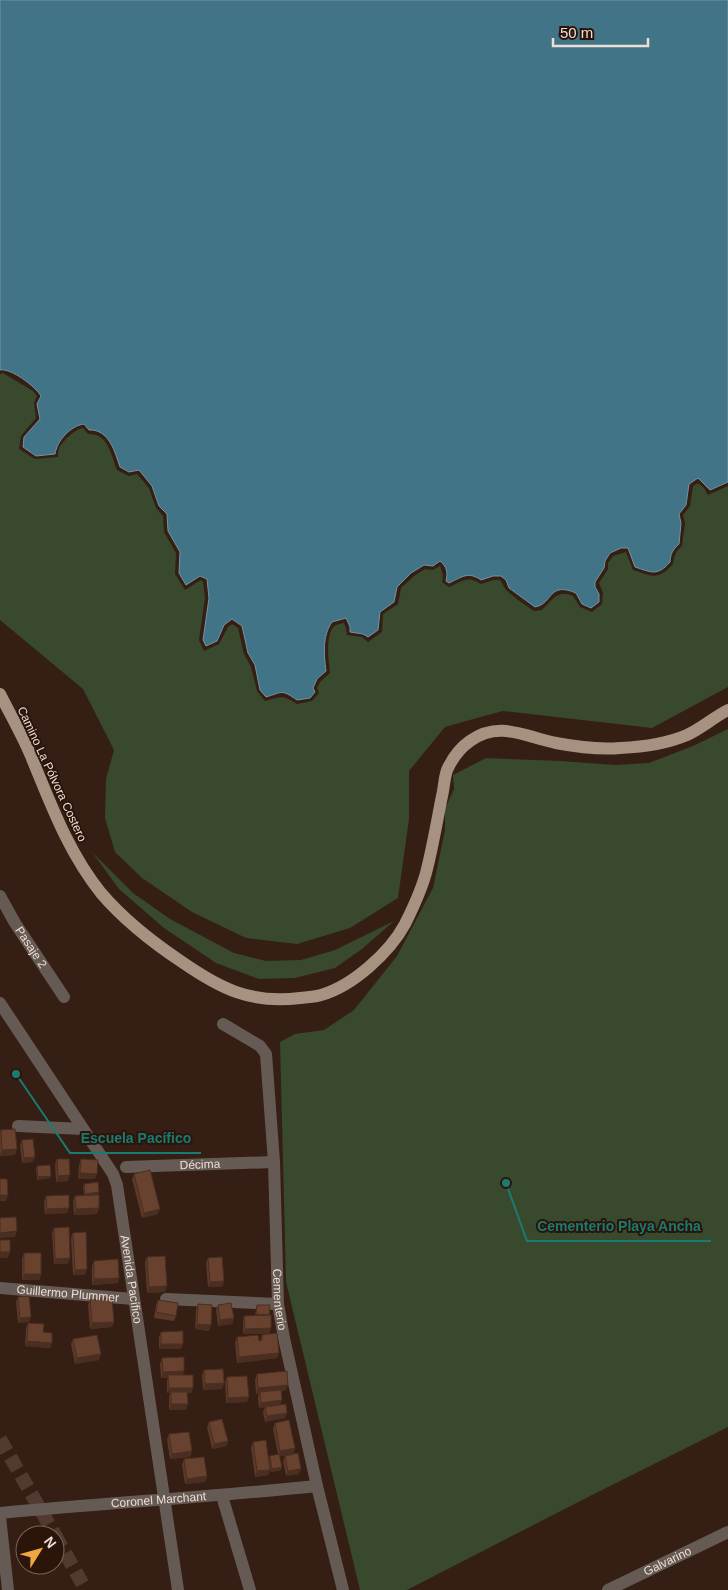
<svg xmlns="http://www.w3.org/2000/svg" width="728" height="1590" font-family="Helvetica,sans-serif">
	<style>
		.green { fill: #38492e }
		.water { fill: #407486; stroke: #74949e }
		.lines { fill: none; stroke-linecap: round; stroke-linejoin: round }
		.trunk-tunnel { stroke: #513b30; stroke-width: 14; stroke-dasharray: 14 7; stroke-linecap: butt }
		.minor { stroke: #665b54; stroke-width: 12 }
		.tertiary { stroke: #665b54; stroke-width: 12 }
		.primary { stroke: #a79181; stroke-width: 12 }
		.wall { fill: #5a3928 }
		.shaded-wall { fill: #4a2e21 }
		.building { fill: #69422f; stroke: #4a2e21 }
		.labels { text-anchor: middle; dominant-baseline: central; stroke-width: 4; stroke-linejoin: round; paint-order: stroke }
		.street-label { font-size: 12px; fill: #edddd6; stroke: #2b150a }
		.leader { fill: none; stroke: #1a7b73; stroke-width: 2 }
		.callout-dot { fill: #1a7b73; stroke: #2b150a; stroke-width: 2 }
		.callout-label { font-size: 14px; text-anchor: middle; font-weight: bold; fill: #1a7b73; stroke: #2b150a; stroke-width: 4; stroke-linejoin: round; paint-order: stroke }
	</style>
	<rect width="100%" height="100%" fill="#351e13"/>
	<path class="green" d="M 3,373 L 33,391 L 37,396 L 34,403 L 36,418 L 21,436 L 19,449 L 35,459 L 58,457 C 58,454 58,451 59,448 C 63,441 75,429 83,428 L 88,434 C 108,433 111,454 117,470 L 129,476 L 137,474 L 149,488 L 156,508 L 163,516 L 164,532 L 176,553 L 175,574 L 185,590 L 201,580 L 203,582 L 205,598 L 199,640 L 204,651 L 219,644 L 228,627 L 232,624 L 238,628 L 244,654 L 251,667 L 257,691 L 265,701 C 281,697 281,694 297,704 L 312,701 L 319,693 L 317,688 L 320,682 L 330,673 C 329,662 324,632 336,625 C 336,625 343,623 344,623 L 346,628 L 347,635 L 362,637 L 368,642 L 382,632 L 383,614 L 398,604 L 401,588 L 414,576 L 425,569 L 433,570 L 440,566 L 443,575 L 442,582 L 449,587 C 463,581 467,575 481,584 L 494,580 L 500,580 L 506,590 L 518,600 L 534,611 L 542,610 C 552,600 558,589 573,596 L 580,607 L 592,612 L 602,604 L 603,593 L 599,583 L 608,569 L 608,563 L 613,556 L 626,552 L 633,570 C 652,576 658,581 673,564 C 674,556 676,551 682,546 L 685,523 L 683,515 L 690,506 L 693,486 L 698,483 L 704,488 L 708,495 L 728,486 L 728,687 L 652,728 L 503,711 L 477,718 L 445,727 L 409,771 L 409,819 L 398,898 L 350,928 L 297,944 L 246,938 L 192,912 L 142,878 L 115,852 L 105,818 L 106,779 L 114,750 L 83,689 L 0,620 L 0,374 Z
		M 728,729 L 728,1427 L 590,1496 L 407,1590 L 360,1590 L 286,1282 L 280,1042 L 295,1034 L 324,1030 L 354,1010 L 397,956 L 433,888 L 445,830 L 445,809 L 454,789 L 453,775 L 486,758 L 561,761 L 615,765 L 649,763 L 693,746 Z
		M 92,852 L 133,893 L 170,919 L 234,953 L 266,961 L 301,960 L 335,950 L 394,921 L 362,949 L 335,968 L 295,978 L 259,979 L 216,963 L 164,928 L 119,889 Z"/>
	<path class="water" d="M 0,0 L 728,0 L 728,482 L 710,490 L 698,478 L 689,484 L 686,505 L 679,514 L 681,523 L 679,544 C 673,549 670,555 670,562 C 657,577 651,572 635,567 L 628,548 L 621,548 L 610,553 L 605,561 L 604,568 L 595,582 L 595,587 L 599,594 L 599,602 L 591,608 L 582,604 L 576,593 C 548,581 553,604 535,607 L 509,588 L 506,580 L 501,576 L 493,576 L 481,580 C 468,571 462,577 449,583 L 446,581 C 448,572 447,567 440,561 L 433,566 L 424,565 L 411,573 L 397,587 L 394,602 L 380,612 L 378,630 L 368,637 L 363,634 L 350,632 L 350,627 L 346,618 L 332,622 C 322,636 324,655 326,671 L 317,679 L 313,688 L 315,692 L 310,698 L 297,700 C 281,689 283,692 266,697 L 260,690 L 255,665 L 248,653 L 242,626 L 232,619 L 224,625 L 217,641 L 206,646 L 203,640 L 209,598 L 207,579 L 200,576 L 186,585 L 179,573 L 180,552 L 168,531 L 167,514 L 159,506 L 152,486 L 139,470 L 129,472 L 120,467 C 115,452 109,429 89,430 L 84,424 C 70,426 57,441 55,454 L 36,456 L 23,447 L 24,437 L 40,419 L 37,404 L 41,396 C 35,386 11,368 0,370 Z"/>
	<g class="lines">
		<path class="trunk-tunnel" d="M 0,1439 L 55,1535
			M 55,1535 L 86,1590"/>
		<g class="minor">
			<path id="s1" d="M 0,896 L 15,923 L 64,997"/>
			<path id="s2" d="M 223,1024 L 260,1046 L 266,1054 L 274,1162 L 278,1304 L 284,1338 L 317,1486 L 343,1590"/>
			<path d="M 18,1126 L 83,1129"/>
			<path id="s3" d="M 126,1167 L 274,1162"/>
			<path id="s4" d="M 0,1288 L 133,1299"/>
			<path d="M 166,1299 L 278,1304"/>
			<path d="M 222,1496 L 250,1590"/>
			<path id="s5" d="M 0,1513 C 106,1503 212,1497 317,1486"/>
			<path d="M 0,1517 L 8,1590"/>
		</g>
		<g class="tertiary">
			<path id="s6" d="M 0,1003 L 113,1174 L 117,1185 L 178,1590"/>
			<path id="s7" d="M 608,1590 L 728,1532"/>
		</g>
		<path class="primary" d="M 0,694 C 11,716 24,738 33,761 C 52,807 69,853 101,893 C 124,920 152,942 182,962 C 221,989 251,1004 300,998 C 307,997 315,997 321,995 C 353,986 390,952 405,924 C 413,908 423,886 427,869 C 433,845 437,821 442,796 C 444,788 444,779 447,770 C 452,759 460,748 470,741 C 500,720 525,737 556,743 C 577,747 598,750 620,748 C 642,747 666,744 687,735 C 702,728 714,717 728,710"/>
	</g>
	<path class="wall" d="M 1,1130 L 15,1155 L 0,1156 L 0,1132 Z
		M 22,1140 L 33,1162 L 22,1163 L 20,1145 Z
		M 57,1159 L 68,1181 L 56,1182 L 55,1165 Z
		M 81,1159 L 95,1179 L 78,1179 L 79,1165 Z
		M 37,1166 L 51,1176 L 50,1178 L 37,1180 L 36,1168 Z
		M 134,1174 L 158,1214 L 142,1218 L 132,1179 Z
		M 84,1184 L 98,1195 L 99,1208 L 97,1214 L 74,1215 L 73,1201 L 75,1196 L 84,1195 L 83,1187 Z
		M 46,1196 L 67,1213 L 45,1214 L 44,1202 Z
		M 54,1228 L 68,1264 L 54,1264 L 52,1233 Z
		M 73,1233 L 85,1275 L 73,1275 L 71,1238 Z
		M 24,1253 L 41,1274 L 39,1280 L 22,1280 L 22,1259 Z
		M 147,1257 L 165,1292 L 147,1293 L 145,1262 Z
		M 208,1258 L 224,1281 L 222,1287 L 208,1287 L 206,1263 Z
		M 94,1261 L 118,1283 L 92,1285 L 92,1266 Z
		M 18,1297 L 29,1322 L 18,1323 L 16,1302 Z
		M 90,1300 L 114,1322 L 112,1327 L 90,1329 L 88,1305 Z
		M 158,1300 L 176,1316 L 174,1321 L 154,1318 L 156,1305 Z
		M 198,1304 L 211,1325 L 209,1331 L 195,1329 L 196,1309 Z
		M 218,1305 L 234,1318 L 232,1324 L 218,1326 L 216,1310 Z
		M 257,1305 L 269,1315 L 269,1334 L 243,1334 L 243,1322 L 244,1316 L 255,1316 Z
		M 28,1323 L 52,1343 L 50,1348 L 25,1346 L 26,1328 Z
		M 161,1332 L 181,1349 L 159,1349 L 159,1337 Z
		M 262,1335 L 279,1353 L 277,1358 L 237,1363 L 235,1343 L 237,1337 L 259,1341 L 260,1341 Z
		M 73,1339 L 99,1360 L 75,1364 L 71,1344 Z
		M 162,1358 L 184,1371 L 183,1375 L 193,1388 L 191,1393 L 187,1393 L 186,1410 L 169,1410 L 169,1398 L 170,1393 L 167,1393 L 167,1381 L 168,1378 L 161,1378 L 160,1364 Z
		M 204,1370 L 224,1383 L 222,1389 L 203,1390 L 202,1375 Z
		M 257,1374 L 286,1390 L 281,1391 L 280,1404 L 287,1413 L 285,1418 L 265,1422 L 263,1412 L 265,1407 L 259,1408 L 258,1398 L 259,1393 L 256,1394 L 255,1380 Z
		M 227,1377 L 247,1402 L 226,1403 L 225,1382 Z
		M 209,1422 L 228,1441 L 226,1446 L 212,1449 L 207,1427 Z
		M 275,1423 L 295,1448 L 293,1454 L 280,1456 L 281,1470 L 271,1472 L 269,1458 L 270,1456 L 278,1454 L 273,1429 Z
		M 169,1434 L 192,1451 L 190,1457 L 170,1459 L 167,1440 Z
		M 253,1442 L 270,1470 L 268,1475 L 255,1477 L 251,1447 Z
		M 285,1456 L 299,1474 L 286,1476 L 283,1461 Z
		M 184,1459 L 207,1476 L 205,1482 L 185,1484 L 182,1465 Z"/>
	<path class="shaded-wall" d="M 17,1149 L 15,1155 L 0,1156 L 2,1150 Z
		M 35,1157 L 33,1162 L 22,1163 L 24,1158 Z
		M 80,1173 L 97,1174 L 95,1179 L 78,1179 Z
		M 70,1175 L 68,1181 L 56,1182 L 58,1176 Z
		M 51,1176 L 50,1178 L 37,1180 L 38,1177 Z
		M 99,1192 L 98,1195 L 84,1196 L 85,1194 Z
		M 0,1195 L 8,1195 L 6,1201 L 0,1201 Z
		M 69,1208 L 67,1213 L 45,1214 L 47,1209 Z
		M 99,1208 L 97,1214 L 74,1215 L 76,1209 Z
		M 160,1209 L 158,1214 L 142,1218 L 144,1213 Z
		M 17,1231 L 15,1237 L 0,1238 L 0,1233 Z
		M 0,1252 L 10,1252 L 8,1258 L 0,1258 Z
		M 70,1258 L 68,1264 L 54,1264 L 55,1259 Z
		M 87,1269 L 85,1275 L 73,1275 L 75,1270 Z
		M 24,1274 L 41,1274 L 39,1280 L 22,1280 Z
		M 119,1278 L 118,1283 L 92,1285 L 94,1279 Z
		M 224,1281 L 222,1287 L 208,1287 L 210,1282 Z
		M 167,1286 L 165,1292 L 147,1293 L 149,1287 Z
		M 256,1314 L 269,1315 L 268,1317 L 255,1317 Z
		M 31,1317 L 29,1322 L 18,1323 L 20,1318 Z
		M 234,1318 L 232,1324 L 218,1326 L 220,1320 Z
		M 114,1322 L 112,1327 L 90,1329 L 92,1323 Z
		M 197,1324 L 211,1325 L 209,1331 L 195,1329 Z
		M 271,1328 L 269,1334 L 243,1334 L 245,1329 Z
		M 27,1341 L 52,1343 L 50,1348 L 25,1346 Z
		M 161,1344 L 183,1344 L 181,1349 L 159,1349 Z
		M 279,1353 L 277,1358 L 237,1363 L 239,1357 Z
		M 101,1354 L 99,1360 L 75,1364 L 77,1358 Z
		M 184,1371 L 182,1377 L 168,1375 L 168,1378 L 161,1378 L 163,1372 Z
		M 224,1383 L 222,1389 L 203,1390 L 205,1384 Z
		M 288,1385 L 286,1390 L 256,1394 L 258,1388 Z
		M 169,1388 L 193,1388 L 191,1393 L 167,1393 Z
		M 249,1397 L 247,1402 L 226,1403 L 228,1398 Z
		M 282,1400 L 280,1406 L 259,1408 L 261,1403 Z
		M 171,1404 L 188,1404 L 186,1410 L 169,1410 Z
		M 287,1413 L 285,1418 L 265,1422 L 267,1416 Z
		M 228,1441 L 226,1446 L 212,1449 L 214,1444 Z
		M 295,1448 L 293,1454 L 278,1457 L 280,1451 Z
		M 192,1451 L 190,1457 L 170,1459 L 172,1454 Z
		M 282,1467 L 281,1470 L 271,1472 L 272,1469 Z
		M 301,1469 L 299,1474 L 286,1476 L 288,1471 Z
		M 270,1470 L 268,1475 L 255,1477 L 257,1471 Z
		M 207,1476 L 205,1482 L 185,1484 L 187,1479 Z"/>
	<path class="building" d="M 15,1129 L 17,1149 L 2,1150 L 1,1130 Z
		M 33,1139 L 35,1157 L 24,1158 L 22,1140 Z
		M 57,1159 L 69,1159 L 70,1175 L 58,1176 Z
		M 81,1159 L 98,1160 L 97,1174 L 80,1173 Z
		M 50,1165 L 51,1176 L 38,1177 L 37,1166 Z
		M 150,1170 L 160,1209 L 144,1213 L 134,1174 Z
		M 0,1179 L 7,1179 L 8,1195 L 0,1195 Z
		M 98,1182 L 99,1192 L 85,1194 L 84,1184 Z
		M 69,1195 L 69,1208 L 47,1209 L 46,1196 Z
		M 99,1195 L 99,1208 L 76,1209 L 75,1196 Z
		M 16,1217 L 17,1231 L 0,1233 L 0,1218 Z
		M 69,1227 L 70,1258 L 55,1259 L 54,1228 Z
		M 86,1232 L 87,1269 L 75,1270 L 73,1233 Z
		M 0,1240 L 10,1240 L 10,1252 L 0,1252 Z
		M 24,1253 L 41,1253 L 41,1274 L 24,1274 Z
		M 165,1256 L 167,1286 L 149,1287 L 147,1257 Z
		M 222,1257 L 224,1281 L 210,1282 L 208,1258 Z
		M 118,1259 L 119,1278 L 94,1279 L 94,1261 Z
		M 29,1296 L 31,1317 L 20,1318 L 18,1297 Z
		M 112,1298 L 114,1322 L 92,1323 L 90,1300 Z
		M 158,1300 L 178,1303 L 176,1316 L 156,1312 Z
		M 231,1303 L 234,1318 L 220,1320 L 218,1305 Z
		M 198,1304 L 212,1305 L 211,1325 L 197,1324 Z
		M 257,1305 L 270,1305 L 269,1315 L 256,1314 Z
		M 271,1315 L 271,1328 L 245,1329 L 244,1316 Z
		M 28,1323 L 44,1324 L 43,1332 L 52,1333 L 52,1343 L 27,1341 Z
		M 183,1331 L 183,1344 L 161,1344 L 161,1332 Z
		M 277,1333 L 279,1353 L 239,1357 L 237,1337 L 258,1335 L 259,1341 L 262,1340 L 262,1335 Z
		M 97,1335 L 101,1354 L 77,1358 L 73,1339 Z
		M 184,1357 L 184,1371 L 163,1372 L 162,1358 Z
		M 223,1369 L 224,1383 L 205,1384 L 204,1370 Z
		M 287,1371 L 288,1385 L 258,1388 L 257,1374 Z
		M 168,1375 L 193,1375 L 193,1388 L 169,1388 Z
		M 247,1376 L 249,1397 L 228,1398 L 227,1377 Z
		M 281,1390 L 282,1400 L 261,1403 L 260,1392 Z
		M 171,1392 L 187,1392 L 188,1404 L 171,1404 Z
		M 286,1404 L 287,1413 L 267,1416 L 265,1407 Z
		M 222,1419 L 228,1441 L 214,1444 L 209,1422 Z
		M 289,1420 L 295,1448 L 280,1451 L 275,1423 Z
		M 189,1432 L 192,1451 L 172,1454 L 169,1434 Z
		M 266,1440 L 270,1470 L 257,1471 L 253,1442 Z
		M 298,1453 L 301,1469 L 288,1471 L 285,1456 Z
		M 279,1454 L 282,1467 L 272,1469 L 270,1456 Z
		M 204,1457 L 207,1476 L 187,1479 L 184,1459 Z"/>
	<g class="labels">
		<g class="street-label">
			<text transform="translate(52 774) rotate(65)">Camino La Pólvora Costero</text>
			<text stroke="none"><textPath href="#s1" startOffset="60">Pasaje 2</textPath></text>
			<text stroke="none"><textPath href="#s3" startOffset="74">Décima</textPath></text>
			<text stroke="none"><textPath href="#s6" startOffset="312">Avenida Pacífico</textPath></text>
			<text stroke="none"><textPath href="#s4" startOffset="68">Guillermo Plummer</textPath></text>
			<text stroke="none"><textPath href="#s2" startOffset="299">Cementerio</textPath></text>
			<text stroke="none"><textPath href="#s5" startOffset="159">Coronel Marchant</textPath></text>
			<text stroke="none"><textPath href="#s7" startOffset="66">Galvarino</textPath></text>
		</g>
	</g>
	<path class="leader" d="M16 1074L70 1153H201M506 1183L527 1241H711"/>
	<g class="callout-dot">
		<circle cx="16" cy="1074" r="5"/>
		<circle cx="506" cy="1183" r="5"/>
	</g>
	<g class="callout-label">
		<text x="136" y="1143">Escuela Pacífico</text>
		<text x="619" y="1231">Cementerio Playa Ancha</text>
	</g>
	<g transform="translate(40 1550) rotate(53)"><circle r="24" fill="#2b150a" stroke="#79655c"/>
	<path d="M0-4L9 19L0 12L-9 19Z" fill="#f1a640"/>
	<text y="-8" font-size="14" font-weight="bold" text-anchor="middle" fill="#edddd6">N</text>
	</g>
	<path d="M553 38v8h95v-8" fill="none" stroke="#edddd6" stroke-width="2.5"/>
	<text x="560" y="38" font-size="15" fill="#edddd6" stroke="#2b150a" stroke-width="4" paint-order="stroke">50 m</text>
</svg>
